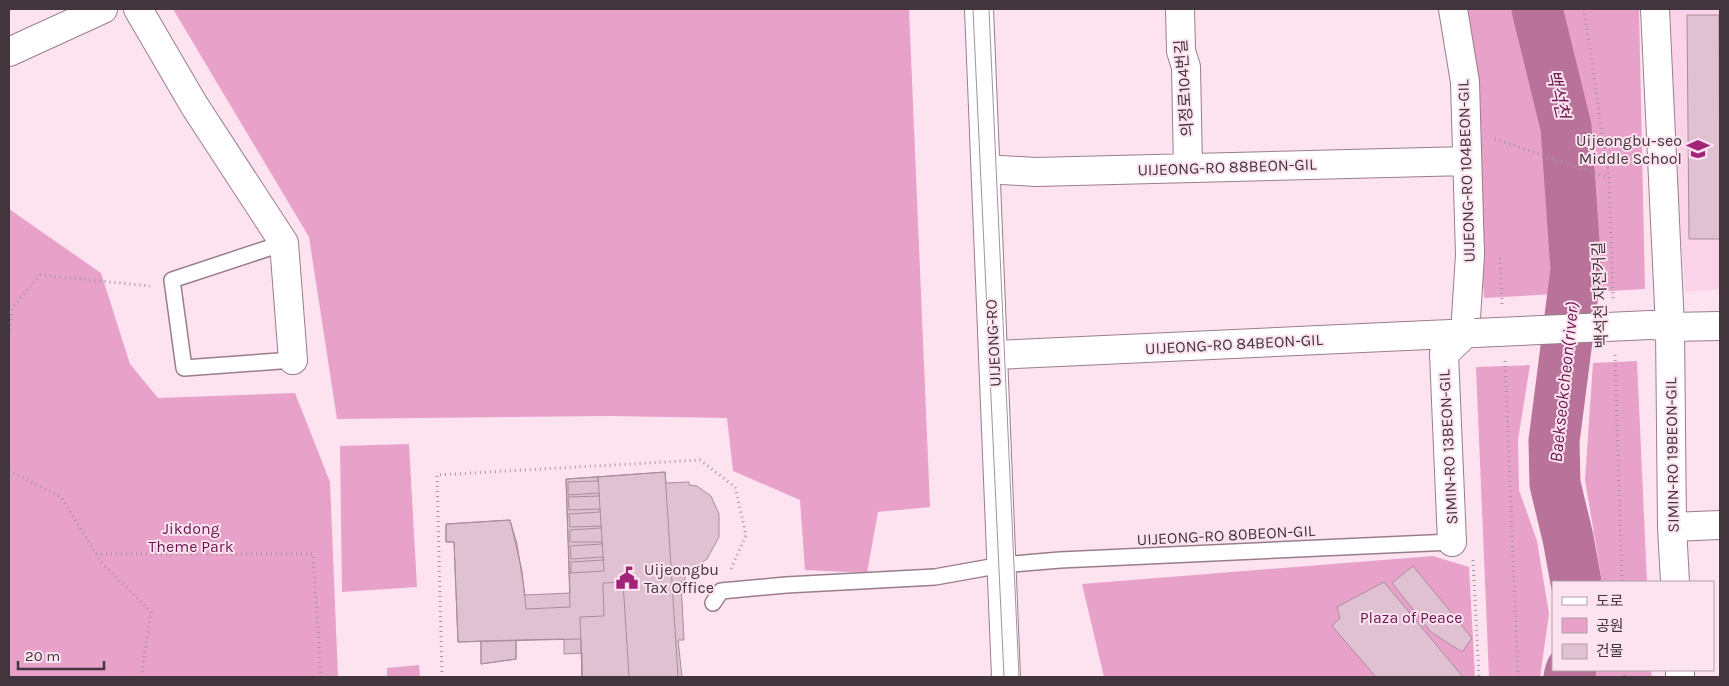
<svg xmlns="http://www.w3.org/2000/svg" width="1729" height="686" font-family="Karla,'Noto Sans KR',sans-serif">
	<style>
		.built { fill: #fbd3e8 }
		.green { fill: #e8a2ca }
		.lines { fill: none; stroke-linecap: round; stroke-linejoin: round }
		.river { stroke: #b9739b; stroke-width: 51 }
		.building { fill: #e0c1d1; stroke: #aa8c9c }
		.service-casing { stroke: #9a7d8d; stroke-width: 18 }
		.minor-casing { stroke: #9a7d8d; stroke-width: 30 }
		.tertiary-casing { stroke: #9a7d8d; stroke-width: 30 }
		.path { stroke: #a8949e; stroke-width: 3; stroke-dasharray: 1 4; stroke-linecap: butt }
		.service { stroke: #fff; stroke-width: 15 }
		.minor { stroke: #fff; stroke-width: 28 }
		.tertiary { stroke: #fff; stroke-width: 28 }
		.tram { stroke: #a5929b; stroke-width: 1 }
		.minor-bridge-casing { stroke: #9a7d8d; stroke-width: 30; stroke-linecap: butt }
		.minor-bridge { stroke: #fff; stroke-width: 28 }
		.labels { text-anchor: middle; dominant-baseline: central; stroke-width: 4; stroke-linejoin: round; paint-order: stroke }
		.street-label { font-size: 16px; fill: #42363c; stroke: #fde3f0 }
		.poi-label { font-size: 16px; fill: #42363c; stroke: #fde3f0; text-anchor: end }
		.park-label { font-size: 16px; fill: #6b174f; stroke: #fde3f0 }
		.water-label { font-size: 18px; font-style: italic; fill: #6d1850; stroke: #fde3f0 }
	</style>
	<rect width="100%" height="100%" fill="#fde3f0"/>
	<path class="built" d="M 1666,9 L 1720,9 L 1720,289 L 1685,292 Z"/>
	<path class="green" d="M 173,9 L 909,9 L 930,507 L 878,512 L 867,573 L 805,570 L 800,500 L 733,471 L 727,418 L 610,416 L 337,419 L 309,237 Z
		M 1466,9 L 1639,9 L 1645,289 L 1484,298 Z
		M 9,209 L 101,273 L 130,364 L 158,398 L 295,393 L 330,482 L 338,677 L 9,677 Z
		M 1637,361 L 1647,582 L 1602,582 L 1585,480 L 1593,363 Z
		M 1530,365 L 1518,440 L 1519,490 L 1537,541 L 1549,614 L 1540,677 L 1489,677 L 1476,367 Z
		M 409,444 L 417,587 L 342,592 L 340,446 Z
		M 1433,556 L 1469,567 L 1475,677 L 1104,677 L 1082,584 Z
		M 419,665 L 420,677 L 387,677 L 387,668 Z
		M 1597,670 L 1651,670 L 1652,677 L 1596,677 Z"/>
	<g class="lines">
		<path class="river" d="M 1537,9 L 1566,127 L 1576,270 L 1554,441 L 1555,484 L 1568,538 L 1576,582
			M 1569,677 L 1571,670"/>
	</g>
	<path class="building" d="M 1687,15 L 1719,15 L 1720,239 L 1689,239 Z
		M 665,472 L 666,483 L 689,482 L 689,485 L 697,486 L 711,496 L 719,514 L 719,537 L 707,559 L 685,575 L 685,581 L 681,582 L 684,640 L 678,640 L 682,677 L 582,677 L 582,653 L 564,654 L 564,639 L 516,640 L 516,659 L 481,664 L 481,641 L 458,642 L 454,542 L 446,542 L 446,524 L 510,520 L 517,544 L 525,595 L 570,593 L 566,479 Z
		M 665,472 L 678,677 L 582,677 L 581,639 L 458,642 L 454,542 L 446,542 L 446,524 L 510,520 L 522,571 L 526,609 L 570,607 L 569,573 L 604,571 L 598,477 Z
		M 598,477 L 598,481 L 568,482 L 568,495 L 599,493 L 599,496 L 568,497 L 569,510 L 600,509 L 600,512 L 569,514 L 570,527 L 601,526 L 601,528 L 570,530 L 570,542 L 602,542 L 602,544 L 570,546 L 571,559 L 603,557 L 604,560 L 571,562 L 571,573 L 569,573 L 566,479 Z
		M 1413,566 L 1472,638 L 1462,652 L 1431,632 L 1392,583 Z
		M 623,582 L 629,677 L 582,677 L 580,617 L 604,616 L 603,583 Z
		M 1384,582 L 1463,677 L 1376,677 L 1332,626 L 1340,618 L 1337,607 Z
		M 516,640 L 516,659 L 481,664 L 481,641 Z"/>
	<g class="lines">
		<defs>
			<path id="service" d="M 284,243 L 172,280 L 184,368 L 293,360
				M 713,603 L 721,591 L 786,585 L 935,577 L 1002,565 L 1060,560 L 1452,542"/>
			<path id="minor" d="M 138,9 L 194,105 L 284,243 L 293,360
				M 1180,9 L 1181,51 L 1186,67 L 1188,168
				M 1655,9 L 1670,327 L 1672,527 L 1675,582
				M 9,52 L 103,9
				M 986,169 L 1036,172 L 1467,161
				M 1652,325 L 1670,327 L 1720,326
				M 994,355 L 1472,333
				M 1672,527 L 1720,525
				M 1452,542 L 1444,354 L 1465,334 L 1470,255 L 1465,82 L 1453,9
				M 1680,670 L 1680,677"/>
			<path id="tertiary" d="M 979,9 L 1006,677"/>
		</defs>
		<use href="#service" class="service-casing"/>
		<use href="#minor" class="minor-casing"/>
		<use href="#tertiary" class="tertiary-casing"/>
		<path class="path" d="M 1584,9 L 1609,178 L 1613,299
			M 1495,139 L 1609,178
			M 1500,258 L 1502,304
			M 9,335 L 13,307 L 40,275 L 150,286
			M 1615,355 L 1622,582
			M 1505,361 L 1518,677
			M 9,471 L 61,497 L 101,562 L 151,612 L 141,677
			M 96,554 L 313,554 L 321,677
			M 1473,560 L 1479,677
			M 1625,670 L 1625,677
			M 442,677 L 437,475 L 700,460 L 735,487 L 746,535 L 731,569"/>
		<use href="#service" class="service"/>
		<use href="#minor" class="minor"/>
		<use href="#tertiary" class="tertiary"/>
		<path class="tram" d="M 973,9 L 1004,677
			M 989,9 L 1019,677"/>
		<defs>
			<path id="minor-bridge" d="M 1475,333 L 1650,325"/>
		</defs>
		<use href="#minor-bridge" class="minor-bridge-casing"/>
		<use href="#minor-bridge" class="minor-bridge"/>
	</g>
	<defs>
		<symbol id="school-bare" viewBox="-9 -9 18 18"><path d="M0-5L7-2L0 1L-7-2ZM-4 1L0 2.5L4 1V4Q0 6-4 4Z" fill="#a12478" stroke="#fde3f0" stroke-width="2.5" paint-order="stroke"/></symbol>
		<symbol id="civic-bare" viewBox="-9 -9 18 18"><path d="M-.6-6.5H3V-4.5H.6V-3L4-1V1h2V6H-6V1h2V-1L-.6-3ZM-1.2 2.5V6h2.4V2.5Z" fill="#a12478" stroke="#fde3f0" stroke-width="2.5" paint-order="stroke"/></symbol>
	</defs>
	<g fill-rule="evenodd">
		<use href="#school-bare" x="1682" y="133" width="32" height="32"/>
		<use href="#civic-bare" x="611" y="562" width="32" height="32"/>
	</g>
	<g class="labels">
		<g class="street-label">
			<text transform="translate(1184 88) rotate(-94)">의정로104번길</text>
			<text transform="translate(1227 167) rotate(-2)">UIJEONG-RO 88BEON-GIL</text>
			<text transform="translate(1466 171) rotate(-92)">UIJEONG-RO 104BEON-GIL</text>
			<text transform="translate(1600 295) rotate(-92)">백석천 자전거길</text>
			<text transform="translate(993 343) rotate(-93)">UIJEONG-RO</text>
			<text transform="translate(1234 344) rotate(-3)">UIJEONG-RO 84BEON-GIL</text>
			<text transform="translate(1448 447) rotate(-93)">SIMIN-RO 13BEON-GIL</text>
			<text transform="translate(1672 455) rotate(-91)">SIMIN-RO 19BEON-GIL</text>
			<text transform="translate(1226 535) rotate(-3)">UIJEONG-RO 80BEON-GIL</text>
		</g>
		<g class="poi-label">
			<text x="1682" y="140">Uijeongbu-seo<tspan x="1682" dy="18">Middle School</tspan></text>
			<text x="644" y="569" text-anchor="start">Uijeongbu<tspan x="644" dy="18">Tax Office</tspan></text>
		</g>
		<g class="park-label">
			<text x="191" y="528">Jikdong<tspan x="191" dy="18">Theme Park</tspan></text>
			<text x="1411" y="617">Plaza of Peace</text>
		</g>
		<g class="water-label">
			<text transform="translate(1558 94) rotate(77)">백석천</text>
			<text transform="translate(1564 382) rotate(-84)">Baekseokcheon(river)</text>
		</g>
	</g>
	<rect width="1729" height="686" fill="none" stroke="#42363c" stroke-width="20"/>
	<rect x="1552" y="581" width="162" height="90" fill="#fde3f0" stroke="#b29ea8"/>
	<rect x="1562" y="597" width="25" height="8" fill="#ffffff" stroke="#b29ea8"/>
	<text x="1596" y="606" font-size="15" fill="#42363c">도로</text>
	<rect x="1562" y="618" width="25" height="15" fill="#e8a2ca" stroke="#b29ea8"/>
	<text x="1596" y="631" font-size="15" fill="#42363c">공원</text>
	<rect x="1562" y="644" width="25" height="15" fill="#e0c1d1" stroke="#b29ea8"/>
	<text x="1596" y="656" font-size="15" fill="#42363c">건물</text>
	<path d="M18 661v8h86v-8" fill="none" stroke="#42363c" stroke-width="2.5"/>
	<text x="25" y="661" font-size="15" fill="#42363c" stroke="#fde3f0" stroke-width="4" paint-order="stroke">20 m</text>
</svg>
